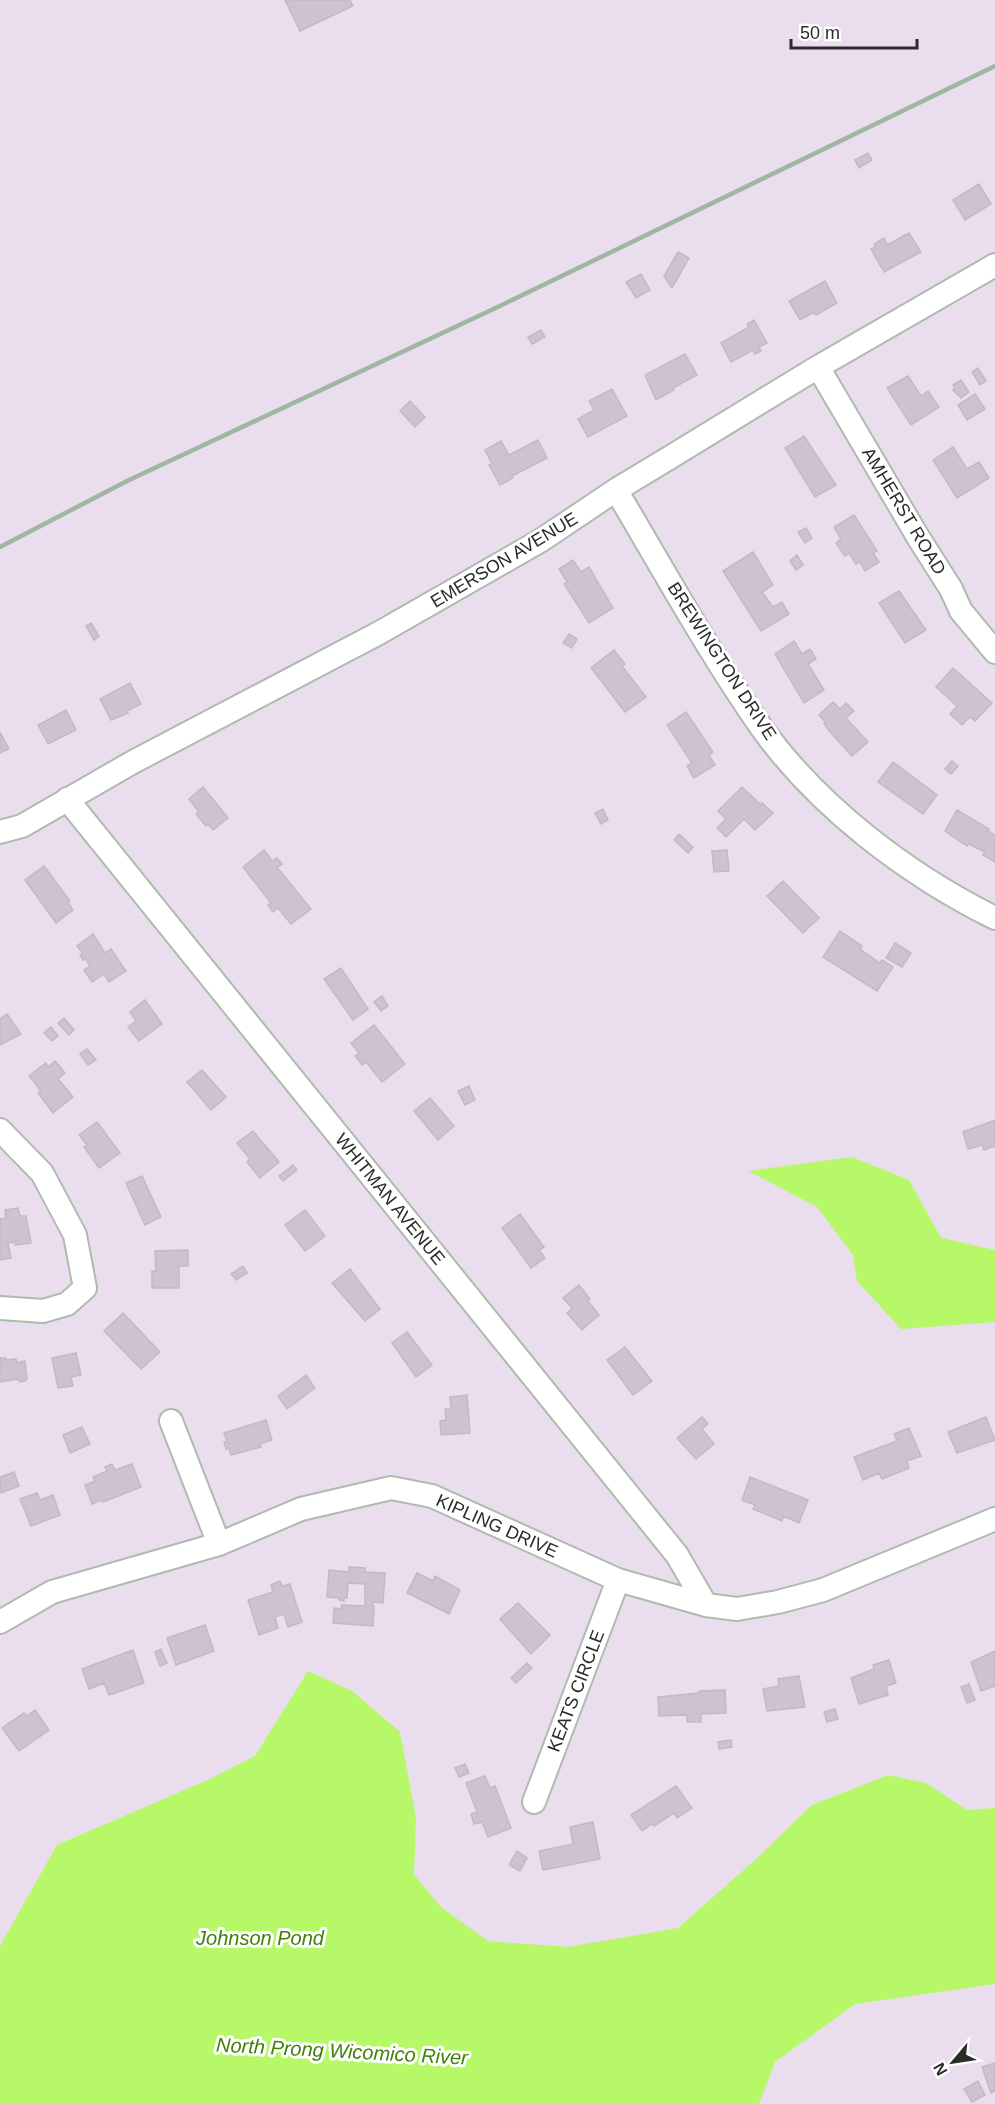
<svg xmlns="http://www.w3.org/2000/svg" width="995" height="2104" font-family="Helvetica,sans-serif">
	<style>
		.water { fill: #b7f868 }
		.building { fill: #cec1d0; stroke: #c7b6ca; stroke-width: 1.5 }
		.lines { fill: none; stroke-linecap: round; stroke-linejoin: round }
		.minor-casing { stroke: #adbcad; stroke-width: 26 }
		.minor { stroke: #fff; stroke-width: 22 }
		.rail { stroke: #9fb7a0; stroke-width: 4.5 }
		.labels { text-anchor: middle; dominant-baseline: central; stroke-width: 6; stroke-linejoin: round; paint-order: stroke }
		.street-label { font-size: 18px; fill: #2b2b2b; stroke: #fff }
		.water-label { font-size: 20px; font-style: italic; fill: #408206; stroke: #fff }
	</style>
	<rect width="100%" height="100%" fill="#eaddee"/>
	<path class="water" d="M 852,1157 L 909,1180 L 941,1238 L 995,1250 L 995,1322 L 901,1329 L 857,1281 L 853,1255 L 817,1207 L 748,1171 Z
		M 308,1671 L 352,1691 L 400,1732 L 416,1818 L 414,1875 L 442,1908 L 488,1941 L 568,1947 L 678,1928 L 754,1861 L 812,1805 L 888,1775 L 926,1783 L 967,1810 L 995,1808 L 995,1984 L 855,2004 L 775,2062 L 759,2104 L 0,2104 L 0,1946 L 57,1845 L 210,1779 L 255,1756 Z"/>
	<path class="building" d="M 285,0 L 350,0 L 353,6 L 300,31 Z
		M 868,153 L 872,160 L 859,168 L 855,160 Z
		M 979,184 L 991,204 L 965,220 L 953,200 Z
		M 909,233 L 921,252 L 884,272 L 871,249 L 875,247 L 874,244 L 884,238 L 887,245 Z
		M 678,252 L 689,258 L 672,288 L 664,276 Z
		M 641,274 L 650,290 L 636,298 L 626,282 Z
		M 825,281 L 837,303 L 816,315 L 814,312 L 800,320 L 789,301 Z
		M 754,320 L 767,343 L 759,347 L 761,351 L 755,354 L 753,350 L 731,362 L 721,343 L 749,327 L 747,324 Z
		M 541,330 L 545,337 L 532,344 L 528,337 Z
		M 685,354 L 697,375 L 673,388 L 674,390 L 656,400 L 645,375 Z
		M 978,368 L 986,381 L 980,385 L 972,372 Z
		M 908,376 L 921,396 L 928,391 L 939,407 L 911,425 L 887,388 Z
		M 961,380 L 969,392 L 961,398 L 953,390 L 955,389 L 953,385 Z
		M 612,389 L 627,416 L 588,437 L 578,419 L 594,410 L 589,401 Z
		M 975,394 L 985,409 L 967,420 L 958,405 Z
		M 410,401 L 425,417 L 415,427 L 400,411 Z
		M 804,436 L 836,485 L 815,497 L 785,448 Z
		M 538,440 L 547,458 L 512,476 L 513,478 L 500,485 L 489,465 L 492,464 L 485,450 L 501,441 L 509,455 Z
		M 953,447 L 967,469 L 979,462 L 989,478 L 957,498 L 933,460 Z
		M 854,515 L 877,551 L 873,553 L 879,562 L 865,571 L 860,562 L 856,564 L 849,553 L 845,556 L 836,543 L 841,539 L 834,527 Z
		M 806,528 L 812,538 L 805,543 L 798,532 Z
		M 753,552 L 773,585 L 762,592 L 773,607 L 782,602 L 789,614 L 761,631 L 723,571 Z
		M 797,555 L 803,565 L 796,570 L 790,561 Z
		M 573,560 L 581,572 L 589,567 L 613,608 L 589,623 L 564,584 L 567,582 L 559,569 Z
		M 899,591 L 926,630 L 905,643 L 879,603 Z
		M 91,623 L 99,636 L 94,640 L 86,626 Z
		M 569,634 L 577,639 L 572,648 L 563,643 Z
		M 794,641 L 802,654 L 810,649 L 816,659 L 808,664 L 824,690 L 804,703 L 775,654 Z
		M 614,650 L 625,664 L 622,666 L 646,697 L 625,712 L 591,668 Z
		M 953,668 L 992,703 L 975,721 L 970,717 L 962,725 L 950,714 L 957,706 L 936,687 Z
		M 130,683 L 141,704 L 127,711 L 128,713 L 111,720 L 100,699 Z
		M 833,702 L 840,709 L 846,703 L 854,711 L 846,718 L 868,742 L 852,756 L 830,732 L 824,724 L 826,723 L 819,715 Z
		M 66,710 L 76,730 L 48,744 L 38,725 Z
		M 686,712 L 713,752 L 709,755 L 715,765 L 694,778 L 687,766 L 692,763 L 667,725 Z
		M 0,732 L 9,749 L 0,753 Z
		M 952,761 L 958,766 L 951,774 L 945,769 Z
		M 893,762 L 937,795 L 923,814 L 878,782 Z
		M 203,787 L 228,818 L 213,830 L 208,824 L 206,826 L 196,814 L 199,812 L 189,799 Z
		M 742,787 L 761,805 L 762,803 L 773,813 L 755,830 L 744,819 L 726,837 L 717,828 L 726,819 L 718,811 Z
		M 603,809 L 608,820 L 601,824 L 595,813 Z
		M 957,810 L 989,829 L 988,831 L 995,835 L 995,862 L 983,855 L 985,852 L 969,844 L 967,846 L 945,831 Z
		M 679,834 L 693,847 L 688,853 L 674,840 Z
		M 264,850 L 272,861 L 277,858 L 282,864 L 277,867 L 311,909 L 291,924 L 278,908 L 273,912 L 268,905 L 271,903 L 243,867 Z
		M 727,850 L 729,871 L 714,872 L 712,851 Z
		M 44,866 L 70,901 L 68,902 L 73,910 L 56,923 L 25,880 Z
		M 783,881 L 819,918 L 803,933 L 767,896 Z
		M 840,931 L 862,946 L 860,949 L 880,963 L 882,960 L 893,967 L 877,991 L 823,957 Z
		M 93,934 L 105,953 L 111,949 L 126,971 L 109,982 L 104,974 L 92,982 L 84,970 L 90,966 L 85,958 L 83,960 L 80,955 L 83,954 L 77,946 Z
		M 895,943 L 911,953 L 902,967 L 886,958 Z
		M 341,968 L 368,1009 L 353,1020 L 324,979 Z
		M 382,996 L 388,1006 L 381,1011 L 374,1002 Z
		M 145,1000 L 162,1024 L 139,1041 L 128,1027 L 136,1021 L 130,1012 Z
		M 7,1014 L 21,1034 L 0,1045 L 0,1019 Z
		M 64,1018 L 74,1030 L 69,1035 L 58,1023 Z
		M 374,1025 L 405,1064 L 382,1082 L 366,1062 L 362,1065 L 355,1056 L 359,1053 L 351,1043 Z
		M 51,1027 L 58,1036 L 52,1041 L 44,1033 Z
		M 87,1049 L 96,1060 L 88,1065 L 80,1054 Z
		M 55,1061 L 65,1073 L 58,1079 L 73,1097 L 53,1113 L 38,1093 L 41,1091 L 29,1076 L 46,1063 L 48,1067 Z
		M 202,1070 L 226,1097 L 211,1110 L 187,1082 Z
		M 469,1086 L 475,1100 L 465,1105 L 458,1091 Z
		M 430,1098 L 454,1126 L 438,1140 L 414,1111 Z
		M 995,1120 L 995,1146 L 984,1150 L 982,1145 L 968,1149 L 963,1132 Z
		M 97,1122 L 120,1153 L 99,1168 L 84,1147 L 87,1145 L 79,1135 Z
		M 253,1131 L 279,1162 L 260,1178 L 247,1162 L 250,1159 L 237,1143 Z
		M 293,1165 L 297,1170 L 283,1181 L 279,1176 Z
		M 142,1176 L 161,1217 L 145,1225 L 126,1183 Z
		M 18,1208 L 20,1216 L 26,1216 L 31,1243 L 15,1245 L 15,1242 L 8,1243 L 11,1258 L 0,1260 L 0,1219 L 6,1218 L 5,1210 Z
		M 305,1210 L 325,1236 L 305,1251 L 285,1225 Z
		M 520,1214 L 544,1247 L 539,1250 L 545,1258 L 531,1268 L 502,1228 Z
		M 188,1250 L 188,1266 L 179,1266 L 179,1288 L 152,1288 L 152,1271 L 156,1271 L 155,1251 Z
		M 243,1266 L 247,1273 L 236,1280 L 231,1274 Z
		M 350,1269 L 380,1309 L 365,1321 L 332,1283 Z
		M 579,1285 L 590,1299 L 588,1301 L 599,1315 L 582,1330 L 567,1313 L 572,1308 L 563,1298 Z
		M 123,1313 L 160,1352 L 141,1369 L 104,1331 Z
		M 407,1332 L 432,1365 L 416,1377 L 392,1343 Z
		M 625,1347 L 652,1381 L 633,1395 L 607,1360 Z
		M 76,1353 L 81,1375 L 71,1377 L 73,1386 L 58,1388 L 52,1358 Z
		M 0,1358 L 6,1358 L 6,1360 L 16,1359 L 17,1363 L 25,1361 L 27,1379 L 25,1381 L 20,1382 L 17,1379 L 0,1382 Z
		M 306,1375 L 315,1388 L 287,1409 L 278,1396 Z
		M 467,1395 L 470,1433 L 441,1435 L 440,1421 L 446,1420 L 445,1409 L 451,1409 L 450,1397 Z
		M 702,1417 L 708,1424 L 702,1429 L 714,1444 L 696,1459 L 677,1438 Z
		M 986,1417 L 995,1440 L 957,1453 L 948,1432 Z
		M 266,1420 L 272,1440 L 260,1444 L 261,1447 L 231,1455 L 229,1448 L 226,1449 L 224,1442 L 227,1441 L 224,1433 Z
		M 82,1427 L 90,1444 L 70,1453 L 63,1435 Z
		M 909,1428 L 921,1456 L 907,1461 L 909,1468 L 882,1479 L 879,1473 L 863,1480 L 854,1457 L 897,1441 L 894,1434 Z
		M 112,1464 L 115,1470 L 132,1464 L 141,1487 L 103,1502 L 102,1500 L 92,1504 L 85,1485 L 95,1481 L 93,1477 L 107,1471 L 105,1467 Z
		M 14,1472 L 19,1486 L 1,1493 L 0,1477 Z
		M 750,1477 L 808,1500 L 799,1523 L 783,1516 L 782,1521 L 753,1509 L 755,1505 L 742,1500 Z
		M 37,1493 L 40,1500 L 53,1495 L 60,1515 L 31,1526 L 20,1499 Z
		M 349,1567 L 365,1568 L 365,1572 L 385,1573 L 383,1603 L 373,1602 L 372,1606 L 374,1606 L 373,1626 L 333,1623 L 334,1608 L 341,1609 L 342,1605 L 365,1606 L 365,1584 L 348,1583 L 347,1598 L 344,1598 L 344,1601 L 339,1600 L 339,1598 L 327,1597 L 329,1570 L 349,1572 Z
		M 417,1573 L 433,1581 L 435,1576 L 460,1590 L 449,1614 L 407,1593 Z
		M 280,1581 L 282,1586 L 290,1584 L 302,1622 L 288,1627 L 284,1614 L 275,1617 L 278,1628 L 259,1635 L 248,1600 L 273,1592 L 271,1585 Z
		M 518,1603 L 550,1635 L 531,1654 L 500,1619 Z
		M 205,1625 L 214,1651 L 176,1665 L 167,1638 Z
		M 161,1649 L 167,1663 L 160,1666 L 155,1652 Z
		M 133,1650 L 144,1683 L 109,1695 L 104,1683 L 89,1689 L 82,1669 Z
		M 995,1651 L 995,1686 L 981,1691 L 971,1662 Z
		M 889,1660 L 896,1683 L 886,1686 L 888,1695 L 859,1704 L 851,1678 L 874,1669 L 873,1665 Z
		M 527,1663 L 532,1668 L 516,1683 L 511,1678 Z
		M 799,1676 L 805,1707 L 767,1711 L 763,1689 L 779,1686 L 778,1679 Z
		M 969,1684 L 975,1700 L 967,1703 L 961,1687 Z
		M 725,1690 L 726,1713 L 701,1714 L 701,1722 L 687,1722 L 687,1715 L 659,1716 L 658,1697 L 699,1693 L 699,1691 Z
		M 835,1709 L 838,1719 L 827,1722 L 824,1712 Z
		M 35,1710 L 49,1730 L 19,1751 L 2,1728 L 24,1713 L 27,1716 Z
		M 731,1740 L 732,1747 L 719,1749 L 718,1742 Z
		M 465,1764 L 469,1773 L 459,1777 L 455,1768 Z
		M 485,1776 L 490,1788 L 495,1786 L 511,1828 L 488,1837 L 482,1822 L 474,1824 L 471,1814 L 477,1812 L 466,1783 Z
		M 676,1786 L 692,1808 L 677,1818 L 674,1813 L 654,1826 L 652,1824 L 642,1831 L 631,1815 Z
		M 593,1822 L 600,1859 L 543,1870 L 539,1851 L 573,1844 L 570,1827 Z
		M 517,1851 L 527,1858 L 520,1871 L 509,1865 Z
		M 995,2063 L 995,2091 L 991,2093 L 982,2067 Z
		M 978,2081 L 985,2095 L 972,2102 L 964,2089 Z"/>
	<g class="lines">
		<defs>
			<path id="minor" d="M 818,367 L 918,537 L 951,589 L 961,611 L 995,652
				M 616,490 C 663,569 708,651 761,727 C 818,807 908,875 995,918
				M 67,799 L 677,1555 L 706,1605
				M 0,832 L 22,826 L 133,762 L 379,633 L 540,541 L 616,490 L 669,458 L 818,367 L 995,265
				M 0,1130 L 42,1173 L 75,1235 L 85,1288 L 67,1304 L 43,1311 L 0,1308
				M 171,1421 L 219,1544
				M 0,1622 L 52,1592 L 219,1544 L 301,1509 L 391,1488 L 432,1496 L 618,1580 L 706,1605 L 737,1609 L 778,1602 L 823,1590 L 995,1519
				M 534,1802 L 618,1580"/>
		</defs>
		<use href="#minor" class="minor-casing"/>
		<use href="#minor" class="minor"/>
		<path class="rail" d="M 0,547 L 127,481 L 502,305 L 995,66"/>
	</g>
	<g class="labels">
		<g class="street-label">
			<text transform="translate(904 511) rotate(59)">AMHERST ROAD</text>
			<text transform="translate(504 560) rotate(-31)">EMERSON AVENUE</text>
			<text transform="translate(722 661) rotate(57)">BREWINGTON DRIVE</text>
			<text transform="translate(390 1199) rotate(51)">WHITMAN AVENUE</text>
			<text transform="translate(497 1526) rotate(24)">KIPLING DRIVE</text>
			<text transform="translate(576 1691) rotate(-69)">KEATS CIRCLE</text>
		</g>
		<g class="water-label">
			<text x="260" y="1938">Johnson Pond</text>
			<text transform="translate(342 2051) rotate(3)">North Prong Wicomico River</text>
		</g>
	</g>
	<g transform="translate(953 2062) rotate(241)" stroke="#ffffff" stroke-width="4.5" paint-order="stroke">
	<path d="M0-4.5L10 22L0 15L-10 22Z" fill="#2b2b2b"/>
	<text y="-9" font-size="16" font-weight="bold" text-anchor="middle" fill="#2b2b2b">N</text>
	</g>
	<path d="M791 39v9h126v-9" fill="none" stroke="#2b2b2b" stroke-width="3"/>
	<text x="800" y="39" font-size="18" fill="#2b2b2b" stroke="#ffffff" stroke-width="4.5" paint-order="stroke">50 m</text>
</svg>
